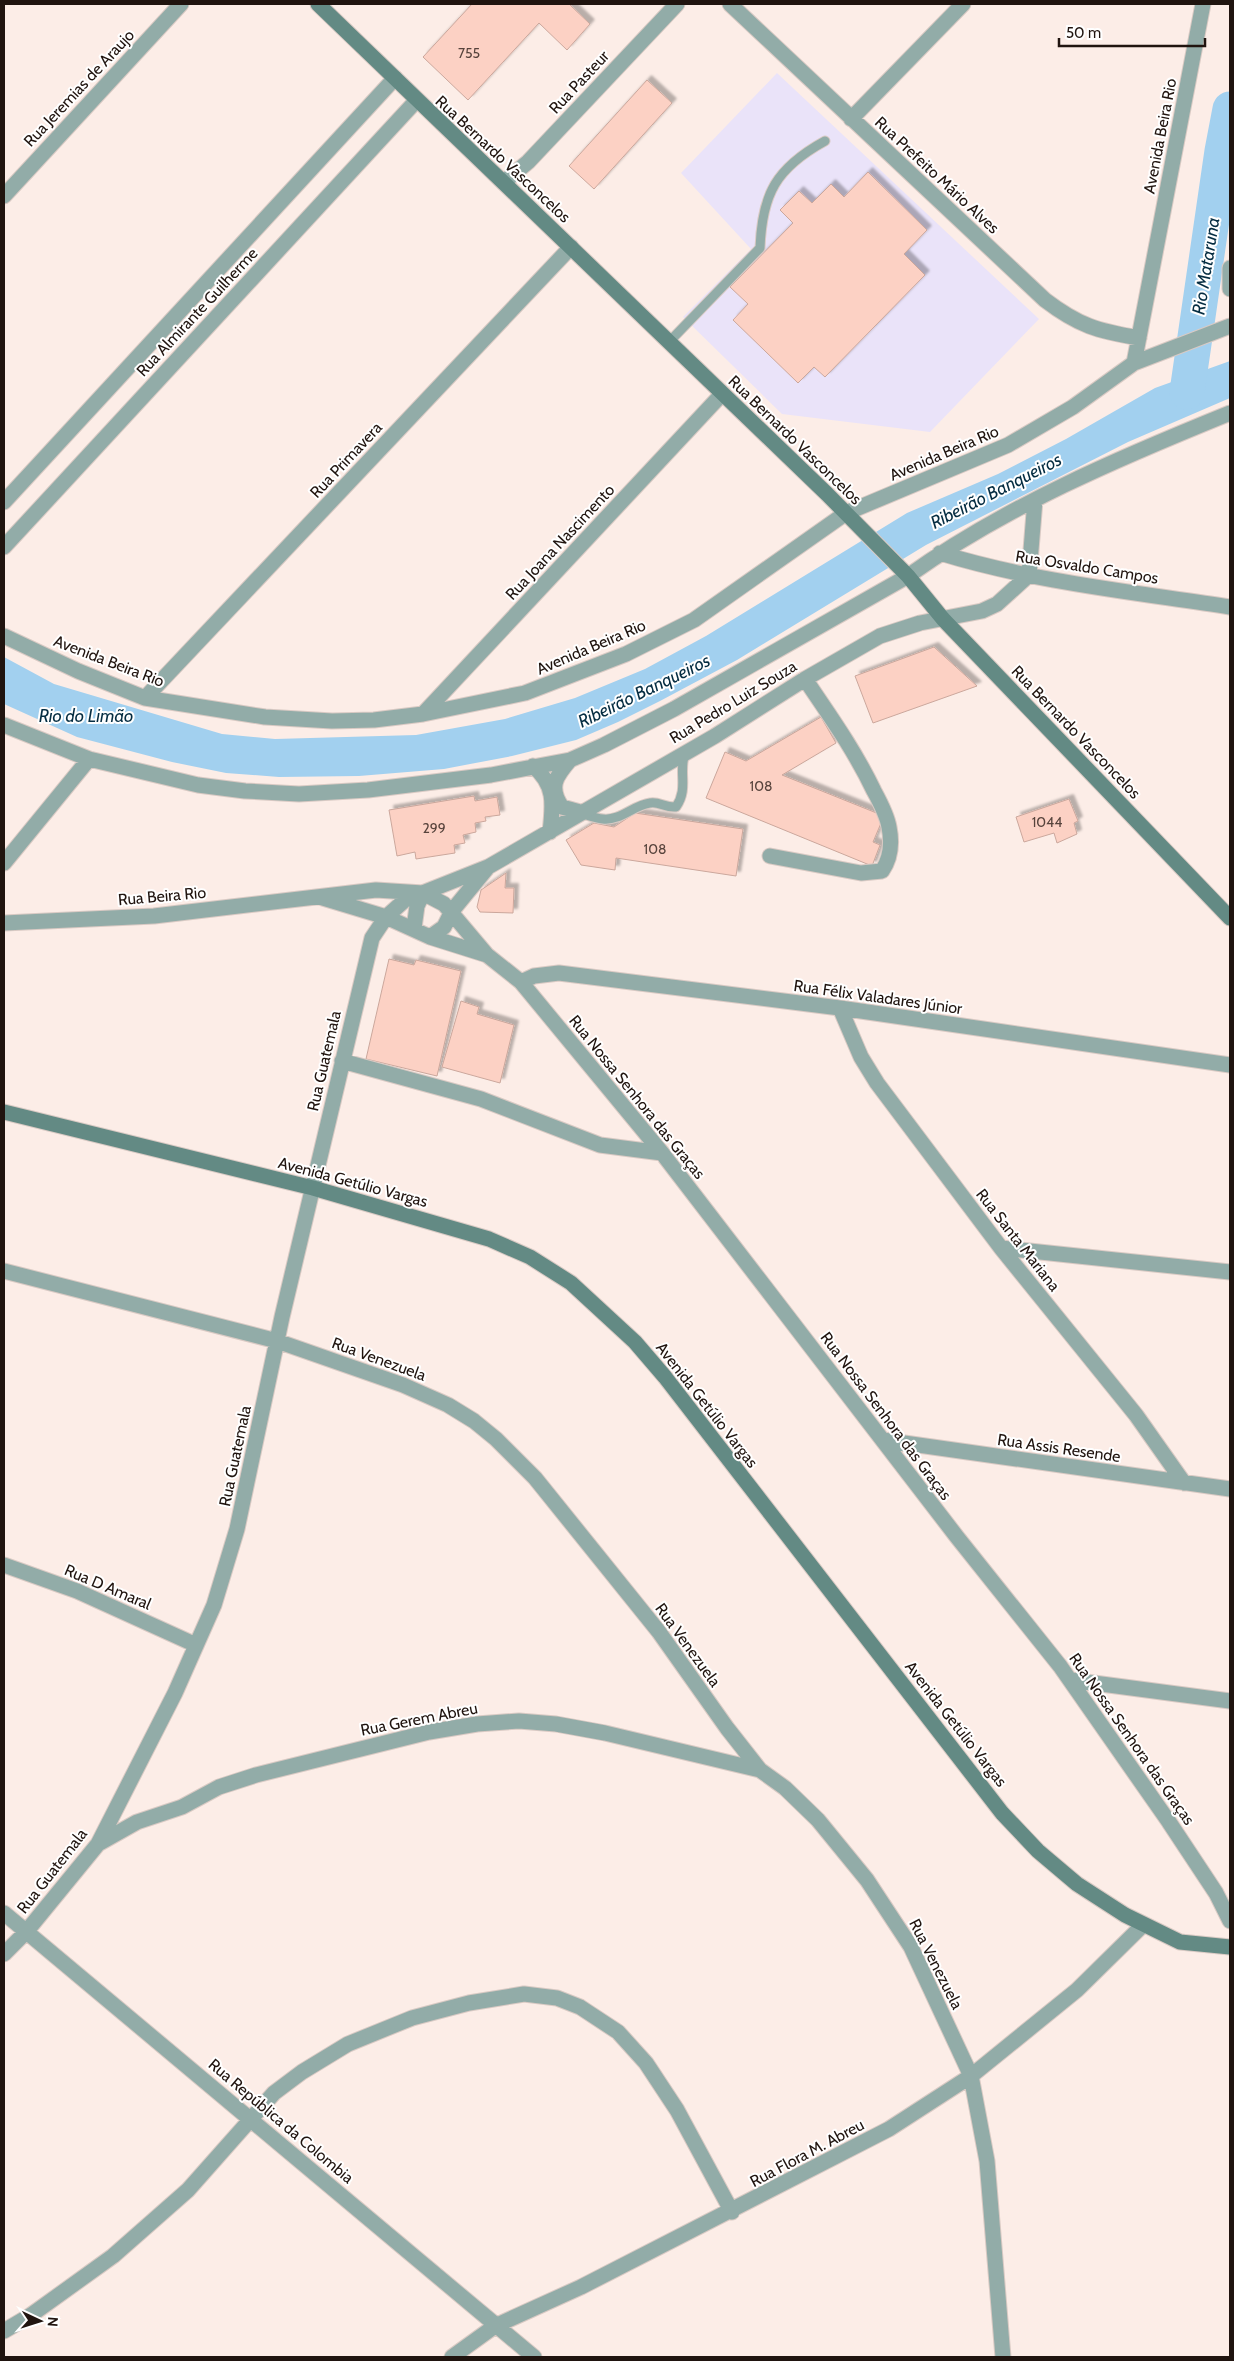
<svg xmlns="http://www.w3.org/2000/svg" width="1234" height="2361" font-family="Cabin,sans-serif">
	<style>
		.medical { fill: #eae3f9 }
		.water { fill: #a2d0ef }
		.lines { fill: none; stroke-linecap: round; stroke-linejoin: round }
		.river { stroke: #a2d0ef; stroke-width: 35 }
		.building { fill: #fcd1c4; stroke: #cba79c; filter: url(#shadow) }
		.lane-casing { stroke: #d9cac4; stroke-width: 11 }
		.street-casing { stroke: #d9cac4; stroke-width: 17 }
		.secondary-casing { stroke: #d9cac4; stroke-width: 17 }
		.lane { stroke: #92aca8; stroke-width: 9 }
		.street { stroke: #92aca8; stroke-width: 15 }
		.secondary { stroke: #638a84; stroke-width: 15 }
		.labels { text-anchor: middle; dominant-baseline: central; stroke-width: 4; stroke-linejoin: round; paint-order: stroke }
		.number-label { font-size: 14px; fill: #57433c }
		.street-label { font-size: 16px; fill: #20140f; stroke: #fff }
		.water-label { font-size: 18px; font-style: italic; fill: #052d42; stroke: #fff }
	</style>
	<defs>
		<filter id="shadow"><feDropShadow dx="4.5" dy="-4.5" stdDeviation="1" flood-color="#0004"/></filter>
	</defs>
	<rect width="100%" height="100%" fill="#fcede7"/>
	<path class="medical" d="M 777,73 L 1039,319 L 930,432 L 782,414 L 683,317 L 751,249 L 681,173 Z"/>
	<path class="water" d="M 1230,361 L 1230,398 L 1128,442 L 926,545 L 737,660 L 660,701 L 618,722 L 576,740 L 512,756 L 444,769 L 359,776 L 279,777 L 226,773 L 172,762 L 77,737 L 4,704 L 4,657 L 54,684 L 222,734 L 275,739 L 416,735 L 505,719 L 575,698 L 645,669 L 706,636 L 907,513 L 998,474 L 1066,439 L 1155,388 Z"/>
	<g class="lines">
		<path class="river" d="M 1187,392 L 1222,151 L 1230,109"/>
	</g>
	<path class="building" d="M 472,4 L 569,4 L 590,24 L 567,50 L 539,23 L 468,100 L 423,57 Z
		M 647,80 L 672,103 L 594,189 L 569,166 Z
		M 868,172 L 927,230 L 904,254 L 925,275 L 825,377 L 814,367 L 798,383 L 733,320 L 748,304 L 730,287 L 793,223 L 780,210 L 799,191 L 812,203 L 831,184 L 844,197 Z
		M 934,647 L 977,686 L 873,723 L 855,676 Z
		M 821,717 L 836,743 L 782,775 L 884,816 L 873,842 L 880,845 L 872,866 L 706,798 L 725,752 L 746,761 Z
		M 474,796 L 475,801 L 497,797 L 500,815 L 485,817 L 486,821 L 475,823 L 476,832 L 463,835 L 465,843 L 454,845 L 455,853 L 416,859 L 415,852 L 397,856 L 389,810 Z
		M 1069,799 L 1078,821 L 1074,823 L 1077,834 L 1057,843 L 1054,833 L 1024,842 L 1016,817 Z
		M 635,813 L 743,829 L 736,876 L 616,858 L 615,870 L 581,865 L 566,840 L 594,823 L 614,827 Z
		M 506,873 L 505,888 L 514,888 L 513,913 L 480,912 L 477,907 L 481,890 Z
		M 389,959 L 414,965 L 416,960 L 461,971 L 437,1076 L 366,1059 Z
		M 461,1001 L 479,1007 L 477,1014 L 514,1025 L 500,1083 L 442,1067 Z"/>
	<g class="lines">
		<defs>
			<path id="lane" d="M 669,342 L 760,248 C 762,194 776,168 825,141
				M 580,813 C 587,815 595,818 603,819 C 620,821 634,805 650,803 C 659,801 665,808 676,807 C 689,788 678,773 685,752"/>
			<path id="street" d="M 730,4 L 1045,300 C 1079,326 1098,331 1139,338
				M 851,119 L 963,4
				M 504,182 L 528,162 L 677,4
				M 4,196 L 181,4
				M 1230,268 L 1230,289
				M 1134,363 L 1203,4
				M 4,502 L 395,78
				M 4,547 L 416,101
				M 940,553 C 1034,582 1133,592 1230,607
				M 4,636 L 78,671 L 145,698 L 265,717 L 332,721 L 374,720 L 423,714 L 525,693 L 626,654 L 694,620 L 846,513 L 1008,445 L 1073,407 L 1134,363 L 1230,326
				M 145,698 L 571,247
				M 423,714 L 722,394
				M 4,725 L 89,759 L 198,785 L 245,791 L 299,794 L 368,790 L 491,775 L 570,760 L 604,745 L 674,709 L 908,576 C 1006,506 1119,458 1230,413
				M 570,760 C 556,776 548,787 562,807 L 580,812
				M 533,766 C 556,785 553,805 550,832
				M 770,856 L 861,873 L 882,871 C 891,858 892,842 889,827 C 887,815 880,802 874,791 C 855,751 830,716 805,679
				M 4,863 L 89,759
				M 323,898 L 386,917 L 430,937 L 487,955
				M 4,923 L 154,916 L 376,890 L 423,893 L 444,904 L 487,955 L 521,982 L 662,1153 L 957,1537 L 1060,1666 L 1169,1822 L 1216,1893 L 1230,1921
				M 414,928 L 417,906 L 423,893
				M 430,937 L 444,927 L 452,911 L 488,867
				M 521,982 L 534,976 L 559,973 L 840,1008 L 1230,1065
				M 840,1008 L 861,1057 L 877,1083 L 1001,1248 L 1136,1415 L 1184,1483
				M 342,1061 L 481,1099 L 600,1145 L 662,1153
				M 1001,1248 L 1230,1272
				M 4,1271 L 277,1341 L 403,1385 L 448,1405 L 474,1421 L 496,1439 L 535,1478 L 659,1632 L 727,1728 L 760,1770 L 785,1788 L 818,1820 L 867,1880 L 911,1947 L 971,2076 L 987,2161 L 1003,2357
				M 883,1440 L 1230,1489
				M 4,1565 L 77,1591 L 196,1645
				M 1071,1680 L 1230,1701
				M 98,1844 L 137,1822 L 182,1807 L 219,1787 L 256,1775 L 429,1732 L 477,1724 L 519,1721 L 556,1724 L 605,1733 L 760,1770
				M 4,1913 L 534,2357
				M 4,1954 L 26,1932 L 98,1844 L 175,1693 L 214,1605 L 237,1529 L 282,1317 L 372,938 L 386,917 L 405,900 L 488,867 L 715,736 L 805,679 L 880,636 L 920,623 L 982,611 L 997,604 L 1029,575 L 1035,500
				M 4,2331 L 31,2315 L 113,2256 L 188,2190 L 274,2093 L 302,2072 L 348,2044 L 412,2018 L 469,2003 L 524,1994 L 557,1998 L 580,2007 L 618,2032 L 646,2063 L 677,2110 L 732,2212
				M 452,2357 L 495,2326 L 581,2287 L 889,2129 L 971,2076 L 1077,1990 L 1143,1925"/>
			<path id="secondary" d="M 318,4 L 827,494 L 908,576 L 943,619 L 1230,918
				M 4,1112 L 313,1188 L 489,1239 L 530,1257 L 571,1283 L 635,1342 L 665,1377 L 1002,1813 L 1038,1851 L 1077,1884 L 1125,1915 L 1180,1942 L 1230,1947"/>
		</defs>
		<use href="#lane" class="lane-casing"/>
		<use href="#street" class="street-casing"/>
		<use href="#secondary" class="secondary-casing"/>
		<use href="#lane" class="lane"/>
		<use href="#street" class="street"/>
		<use href="#secondary" class="secondary"/>
	</g>
	<g class="labels">
		<g class="number-label">
			<text x="469" y="53">755</text>
			<text x="761" y="786">108</text>
			<text x="1047" y="822">1044</text>
			<text x="434" y="828">299</text>
			<text x="655" y="849">108</text>
		</g>
		<g class="street-label">
			<text transform="translate(579 82) rotate(-47)">Rua Pasteur</text>
			<text transform="translate(79 88) rotate(-47)">Rua Jeremias de Araujo</text>
			<text transform="translate(1160 136) rotate(-79)">Avenida Beira Rio</text>
			<text transform="translate(503 159) rotate(43)">Rua Bernardo Vasconcelos</text>
			<text transform="translate(937 175) rotate(43)">Rua Prefeito Mário Alves</text>
			<text transform="translate(197 312) rotate(-47)">Rua Almirante Guilherme</text>
			<text transform="translate(795 440) rotate(44)">Rua Bernardo Vasconcelos</text>
			<text transform="translate(944 453) rotate(-23)">Avenida Beira Rio</text>
			<text transform="translate(346 460) rotate(-47)">Rua Primavera</text>
			<text transform="translate(560 542) rotate(-47)">Rua Joana Nascimento</text>
			<text transform="translate(1087 567) rotate(9)">Rua Osvaldo Campos</text>
			<text transform="translate(591 647) rotate(-23)">Avenida Beira Rio</text>
			<text transform="translate(109 661) rotate(21)">Avenida Beira Rio</text>
			<text transform="translate(733 702) rotate(-31)">Rua Pedro Luiz Souza</text>
			<text transform="translate(1076 732) rotate(46)">Rua Bernardo Vasconcelos</text>
			<text transform="translate(162 896) rotate(-5)">Rua Beira Rio</text>
			<text transform="translate(878 997) rotate(8)">Rua Félix Valadares Júnior</text>
			<text transform="translate(324 1061) rotate(-77)">Rua Guatemala</text>
			<text transform="translate(637 1097) rotate(51)">Rua Nossa Senhora das Graças</text>
			<text transform="translate(353 1182) rotate(15)">Avenida Getúlio Vargas</text>
			<text transform="translate(1018 1240) rotate(52)">Rua Santa Mariana</text>
			<text transform="translate(379 1359) rotate(20)">Rua Venezuela</text>
			<text transform="translate(707 1405) rotate(52)">Avenida Getúlio Vargas</text>
			<text transform="translate(886 1416) rotate(53)">Rua Nossa Senhora das Graças</text>
			<text transform="translate(1059 1448) rotate(8)">Rua Assis Resende</text>
			<text transform="translate(235 1456) rotate(-78)">Rua Guatemala</text>
			<text transform="translate(108 1587) rotate(23)">Rua D Amaral</text>
			<text transform="translate(688 1645) rotate(54)">Rua Venezuela</text>
			<text transform="translate(419 1719) rotate(-11)">Rua Gerem Abreu</text>
			<text transform="translate(956 1724) rotate(52)">Avenida Getúlio Vargas</text>
			<text transform="translate(1132 1739) rotate(55)">Rua Nossa Senhora das Graças</text>
			<text transform="translate(52 1871) rotate(-52)">Rua Guatemala</text>
			<text transform="translate(936 1964) rotate(63)">Rua Venezuela</text>
			<text transform="translate(281 2121) rotate(40)">Rua República da Colombia</text>
			<text transform="translate(807 2153) rotate(-28)">Rua Flora M. Abreu</text>
		</g>
		<g class="water-label">
			<text transform="translate(1206 266) rotate(-81)">Rio Mataruna</text>
			<text transform="translate(996 491) rotate(-27)">Ribeirão Banqueiros</text>
			<text transform="translate(644 691) rotate(-26)">Ribeirão Banqueiros</text>
			<text x="86" y="716">Rio do Limão</text>
		</g>
	</g>
	<rect width="1234" height="2361" fill="none" stroke="#20140f" stroke-width="10"/>
	<g transform="translate(40 2321) rotate(94)" stroke="#ffffff" stroke-width="4" paint-order="stroke">
	<path d="M0-4L9 19L0 12L-9 19Z" fill="#20140f"/>
	<text y="-8" font-size="14" font-weight="bold" text-anchor="middle" fill="#20140f">N</text>
	</g>
	<path d="M1059 38v8h146v-8" fill="none" stroke="#20140f" stroke-width="2.5"/>
	<text x="1066" y="38" font-size="15" fill="#20140f" stroke="#ffffff" stroke-width="4" paint-order="stroke">50 m</text>
</svg>
